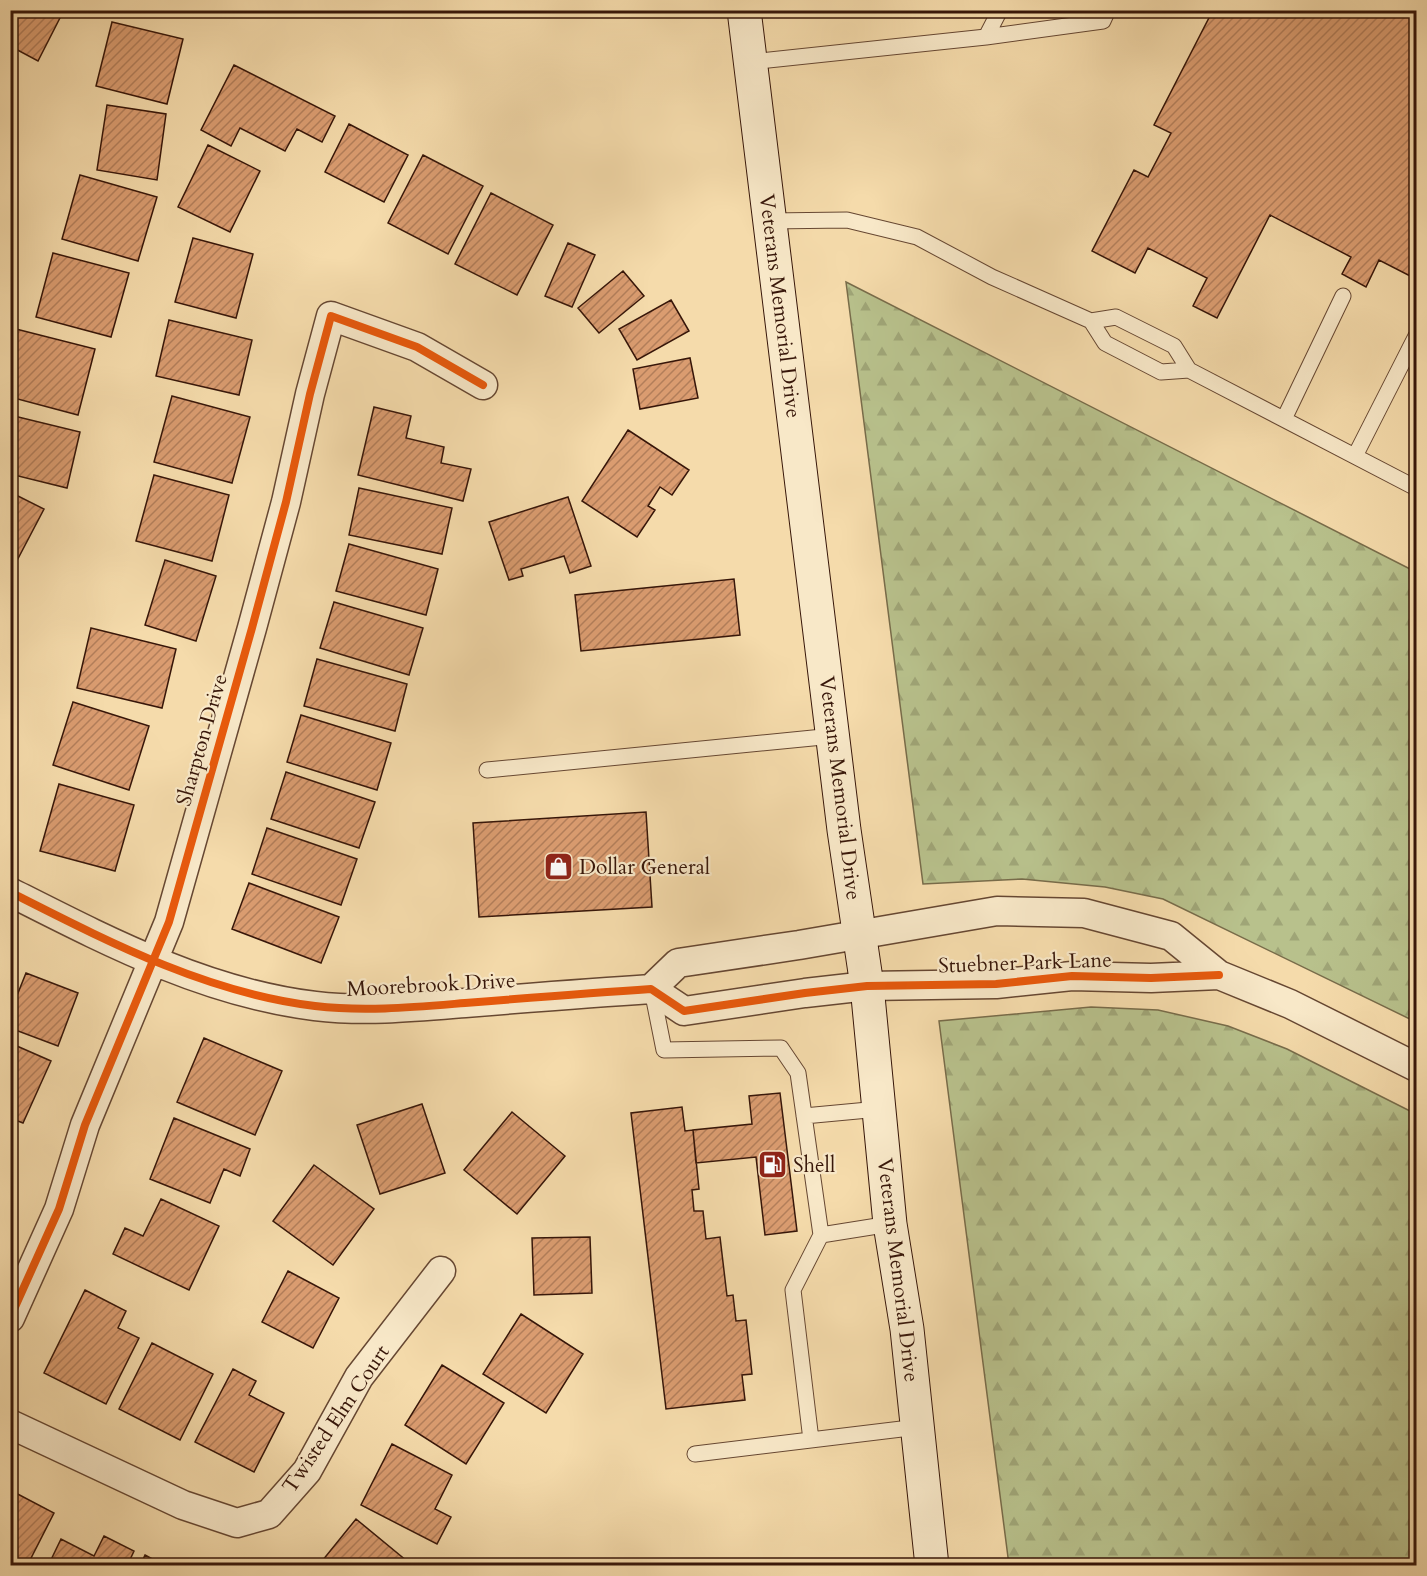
<svg xmlns="http://www.w3.org/2000/svg" width="1427" height="1576" font-family="Cardo,serif">
	<style>
		.forest { fill: url(#forest-firs); stroke: #786c4a; stroke-width: 1.5 }
		.building { fill: url(#building-hatch); stroke: #371609; stroke-width: 1.5 }
		.lines { fill: none; stroke-linecap: round; stroke-linejoin: round }
		.lane-casing { stroke: #664732; stroke-width: 17 }
		.street-casing { stroke: #664732; stroke-width: 31 }
		.secondary-casing { stroke: #371609; stroke-width: 35 }
		.lane { stroke: #f8e8c8; stroke-width: 15 }
		.street { stroke: #f8e8c8; stroke-width: 28 }
		.secondary { stroke: #f8e8c8; stroke-width: 33 }
		.cycleway-casing { stroke: #f8e8c8; stroke-width: 11 }
		.cycleway { stroke: #e8590c; stroke-width: 8 }
		.labels { text-anchor: middle; dominant-baseline: central; stroke-width: 4.5; stroke-linejoin: round; paint-order: stroke }
		.street-label { font-size: 21px; fill: #371609; stroke: #f8e8c8 }
		.poi-label { font-size: 21px; fill: #371609; stroke: #f8e8c8; text-anchor: start }
	</style>
	<defs>
		<pattern id="forest-firs" width="22" height="20" patternUnits="userSpaceOnUse" patternTransform="scale(1.5)"><rect width="22" height="20" fill="#b8c18c"/><path d="M5 1l3.5 6h-7zM16 11l3.5 6h-7z" fill="#9fa577"/></pattern>
		<pattern id="building-hatch" width="6" height="6" patternUnits="userSpaceOnUse" patternTransform="scale(1.5)"><rect width="6" height="6" fill="#da9c70"/><path d="M-1 1l2-2M0 6l6-6M5 7l2-2" fill="none" stroke="#b27e5a"/></pattern>
	</defs>
	<rect width="100%" height="100%" fill="#f5dbab"/>
	<filter id="stains"><feTurbulence type="fractalNoise" baseFrequency=".00333" numOctaves="4"/><feColorMatrix values="0 0 0 0 .2 0 0 0 0 .09 0 0 0 0 .02 0 0 0 .5 -.17"/></filter>
	<radialGradient id="worn" r=".72"><stop offset=".6" stop-color="#630" stop-opacity="0"/><stop offset="1" stop-color="#630" stop-opacity=".3"/></radialGradient>
	<path class="forest" d="M 846,282 L 1416,572 L 1416,1022 L 1163,899 L 1105,887 L 1022,879 L 923,884 Z
		M 1091,1007 L 1158,1010 L 1228,1026 L 1287,1049 L 1416,1114 L 1416,1565 L 1009,1565 L 939,1021 Z"/>
	<path class="building" d="M 10,10 L 64,10 L 38,61 L 10,46 Z
		M 1213,10 L 1416,10 L 1416,279 L 1379,260 L 1366,287 L 1342,274 L 1351,257 L 1270,215 L 1217,318 L 1193,306 L 1207,278 L 1148,248 L 1135,273 L 1092,251 L 1134,170 L 1148,177 L 1171,133 L 1154,125 Z
		M 112,22 L 183,39 L 167,104 L 96,86 Z
		M 234,65 L 335,116 L 322,142 L 297,129 L 285,151 L 240,128 L 231,146 L 201,130 Z
		M 107,105 L 166,114 L 157,180 L 97,170 Z
		M 349,124 L 408,155 L 384,202 L 325,172 Z
		M 208,145 L 260,171 L 230,232 L 178,207 Z
		M 423,155 L 483,186 L 448,254 L 388,223 Z
		M 80,175 L 157,197 L 138,261 L 62,239 Z
		M 491,193 L 553,225 L 517,295 L 455,264 Z
		M 193,238 L 253,254 L 236,318 L 175,302 Z
		M 568,243 L 595,255 L 572,307 L 545,296 Z
		M 53,253 L 129,273 L 111,337 L 36,317 Z
		M 623,271 L 644,296 L 599,333 L 578,308 Z
		M 671,300 L 689,331 L 637,360 L 619,329 Z
		M 169,320 L 252,340 L 239,395 L 156,376 Z
		M 16,329 L 95,349 L 78,415 L 10,397 L 10,349 Z
		M 690,358 L 698,398 L 640,409 L 633,369 Z
		M 172,396 L 250,417 L 232,483 L 154,462 Z
		M 374,407 L 411,416 L 406,438 L 444,447 L 441,463 L 471,469 L 463,501 L 358,475 Z
		M 10,415 L 80,432 L 67,488 L 10,474 Z
		M 628,430 L 689,470 L 672,495 L 660,487 L 648,506 L 655,510 L 637,537 L 582,501 Z
		M 154,475 L 229,495 L 212,561 L 136,541 Z
		M 359,488 L 452,508 L 442,554 L 349,535 Z
		M 10,492 L 44,509 L 12,570 L 10,569 Z
		M 568,497 L 591,566 L 570,573 L 564,556 L 521,569 L 523,576 L 509,580 L 489,522 Z
		M 349,544 L 438,569 L 426,615 L 336,591 Z
		M 165,560 L 216,576 L 196,641 L 145,625 Z
		M 734,579 L 740,635 L 581,651 L 575,595 Z
		M 334,602 L 423,628 L 409,675 L 320,648 Z
		M 91,628 L 176,649 L 162,708 L 77,688 Z
		M 317,659 L 407,684 L 395,731 L 304,706 Z
		M 10,671 L 17,673 L 10,691 Z
		M 73,702 L 149,726 L 129,790 L 53,765 Z
		M 301,715 L 391,743 L 377,790 L 287,762 Z
		M 286,772 L 375,802 L 359,848 L 271,819 Z
		M 59,784 L 134,805 L 115,871 L 40,851 Z
		M 646,812 L 652,907 L 479,917 L 473,823 Z
		M 267,828 L 357,859 L 341,905 L 252,874 Z
		M 249,883 L 339,917 L 321,963 L 232,929 Z
		M 26,973 L 78,993 L 58,1046 L 10,1028 L 10,1013 Z
		M 204,1038 L 282,1071 L 255,1135 L 177,1102 Z
		M 10,1043 L 51,1061 L 23,1123 L 10,1118 Z
		M 780,1093 L 797,1231 L 765,1235 L 756,1157 L 696,1163 L 693,1130 L 752,1124 L 749,1096 Z
		M 422,1104 L 445,1173 L 380,1194 L 357,1125 Z
		M 682,1107 L 685,1131 L 693,1130 L 699,1189 L 692,1190 L 694,1211 L 703,1211 L 706,1239 L 720,1237 L 727,1296 L 733,1295 L 736,1321 L 746,1320 L 752,1374 L 742,1375 L 745,1400 L 666,1409 L 631,1113 Z
		M 512,1112 L 565,1156 L 517,1214 L 464,1170 Z
		M 174,1118 L 250,1149 L 240,1176 L 224,1169 L 210,1203 L 150,1179 Z
		M 314,1165 L 374,1209 L 333,1265 L 273,1221 Z
		M 161,1199 L 219,1226 L 189,1290 L 113,1254 L 125,1228 L 143,1236 Z
		M 590,1237 L 592,1293 L 534,1295 L 532,1238 Z
		M 288,1271 L 339,1298 L 313,1348 L 262,1322 Z
		M 85,1290 L 126,1311 L 118,1328 L 139,1338 L 106,1404 L 44,1373 Z
		M 521,1314 L 583,1354 L 546,1413 L 483,1374 Z
		M 152,1343 L 213,1374 L 180,1440 L 119,1409 Z
		M 442,1365 L 504,1403 L 466,1464 L 405,1425 Z
		M 233,1369 L 256,1381 L 249,1395 L 284,1413 L 254,1472 L 195,1442 Z
		M 392,1444 L 452,1475 L 435,1509 L 451,1517 L 437,1544 L 361,1505 Z
		M 10,1490 L 54,1513 L 27,1566 L 10,1566 Z
		M 356,1519 L 413,1566 L 318,1566 Z
		M 104,1536 L 134,1551 L 127,1566 L 48,1566 L 61,1539 L 94,1556 Z
		M 145,1555 L 165,1566 L 140,1566 Z"/>
	<g class="lines">
		<defs>
			<path id="lane" d="M 986,37 L 1000,10
				M 750,62 L 986,37 L 1103,21 L 1108,10
				M 769,221 L 847,220 L 917,237 L 992,277 L 1091,321 L 1105,343 L 1161,372 L 1189,370
				M 1091,321 L 1116,317 L 1174,346 L 1189,370 L 1416,488
				M 1284,419 L 1343,296
				M 1355,456 L 1416,336
				M 487,770 L 833,736
				M 652,990 L 664,1050 L 781,1048 L 798,1073 L 821,1235 L 793,1290 L 811,1440
				M 804,1116 L 879,1109
				M 821,1235 L 890,1224
				M 695,1454 L 918,1427"/>
			<path id="street" d="M 10,892 C 107,941 206,993 315,1006 C 365,1012 416,1007 465,1003 C 527,998 589,993 651,989 L 684,1011 L 805,993 L 867,986 L 996,984 L 1072,976 L 1151,978 L 1219,975
				M 651,989 L 678,963 L 799,945 L 997,911 L 1084,913 L 1171,936 L 1219,975 L 1290,1004 L 1416,1067
				M 10,1318 L 59,1209 L 85,1125 L 169,922 L 252,628 L 286,502 L 310,394 L 331,316 L 417,347 L 483,385
				M 10,1424 L 183,1505 L 237,1523 L 269,1514 L 307,1471 L 359,1377 L 441,1271"/>
			<path id="secondary" d="M 744,10 L 844,830 L 867,986 L 890,1224 L 907,1329 L 932,1566"/>
		</defs>
		<use href="#lane" class="lane-casing"/>
		<use href="#street" class="street-casing"/>
		<use href="#secondary" class="secondary-casing"/>
		<use href="#lane" class="lane"/>
		<use href="#street" class="street"/>
		<use href="#secondary" class="secondary"/>
		<defs>
			<path id="cycleway" d="M 10,892 C 107,941 206,993 315,1006 C 365,1012 416,1007 465,1003 C 527,998 589,993 651,989 L 684,1011 L 805,993 L 867,986 L 996,984 L 1072,976 L 1151,978 L 1219,975
				M 10,1318 L 59,1209 L 85,1125 L 169,922 L 252,628 L 286,502 L 310,394 L 331,316 L 417,347 L 483,385"/>
		</defs>
		<use href="#cycleway" class="cycleway-casing"/>
		<use href="#cycleway" class="cycleway"/>
	</g>
	<defs>
		<symbol id="shop-square" viewBox="-11 -11 22 22"><rect x="-9" y="-9" width="18" height="18" rx="4" fill="#8f2418" stroke="#f8e8c8"/><path d="M-5-2.5h2.3a2.7 3.5 0 0 1 5.4 0H5L5.5 6h-11ZM-1.5-2.5h3a1.5 2.3 0 0 0-3 0Z" fill="#fff"/></symbol>
		<symbol id="fuel-square" viewBox="-11 -11 22 22"><rect x="-9" y="-9" width="18" height="18" rx="4" fill="#8f2418" stroke="#f8e8c8"/><path d="M-5.5-6h7V0h2V4h1.3V-2.5L3-4.5l.8-.8L6-3V5H2.5V1h-1V6h-7ZM-4.2-4.7v3.2H.2V-4.7Z" fill="#fff"/></symbol>
	</defs>
	<g fill-rule="evenodd">
		<use href="#shop-square" x="542" y="850" width="33" height="33"/>
		<use href="#fuel-square" x="756" y="1148" width="33" height="33"/>
	</g>
	<g class="labels">
		<g class="street-label">
			<text transform="translate(780 306) rotate(83)">Veterans Memorial Drive</text>
			<text transform="translate(202 740) rotate(-74)">Sharpton Drive</text>
			<text transform="translate(840 788) rotate(83)">Veterans Memorial Drive</text>
			<text transform="translate(1025 963) rotate(-2)">Stuebner Park Lane</text>
			<text transform="translate(431 985) rotate(-3)">Moorebrook Drive</text>
			<text transform="translate(898 1270) rotate(83)">Veterans Memorial Drive</text>
			<text transform="translate(336 1419) rotate(-56)">Twisted Elm Court</text>
		</g>
		<g class="poi-label">
			<text x="579" y="867">Dollar General</text>
			<text x="793" y="1165">Shell</text>
		</g>
	</g>
	<rect width="1427" height="1576" fill="none" stroke="#f5dbab" stroke-width="36"/>
	<rect x="12" y="12" width="1403" height="1552" fill="none" stroke="#371609" stroke-width="3"/>
	<rect x="18" y="18" width="1391" height="1540" fill="none" stroke="#371609" stroke-width="1.5"/>
	<rect width="100%" height="100%" filter="url(#stains)"/>
	<rect width="100%" height="100%" fill="url(#worn)"/>
</svg>
